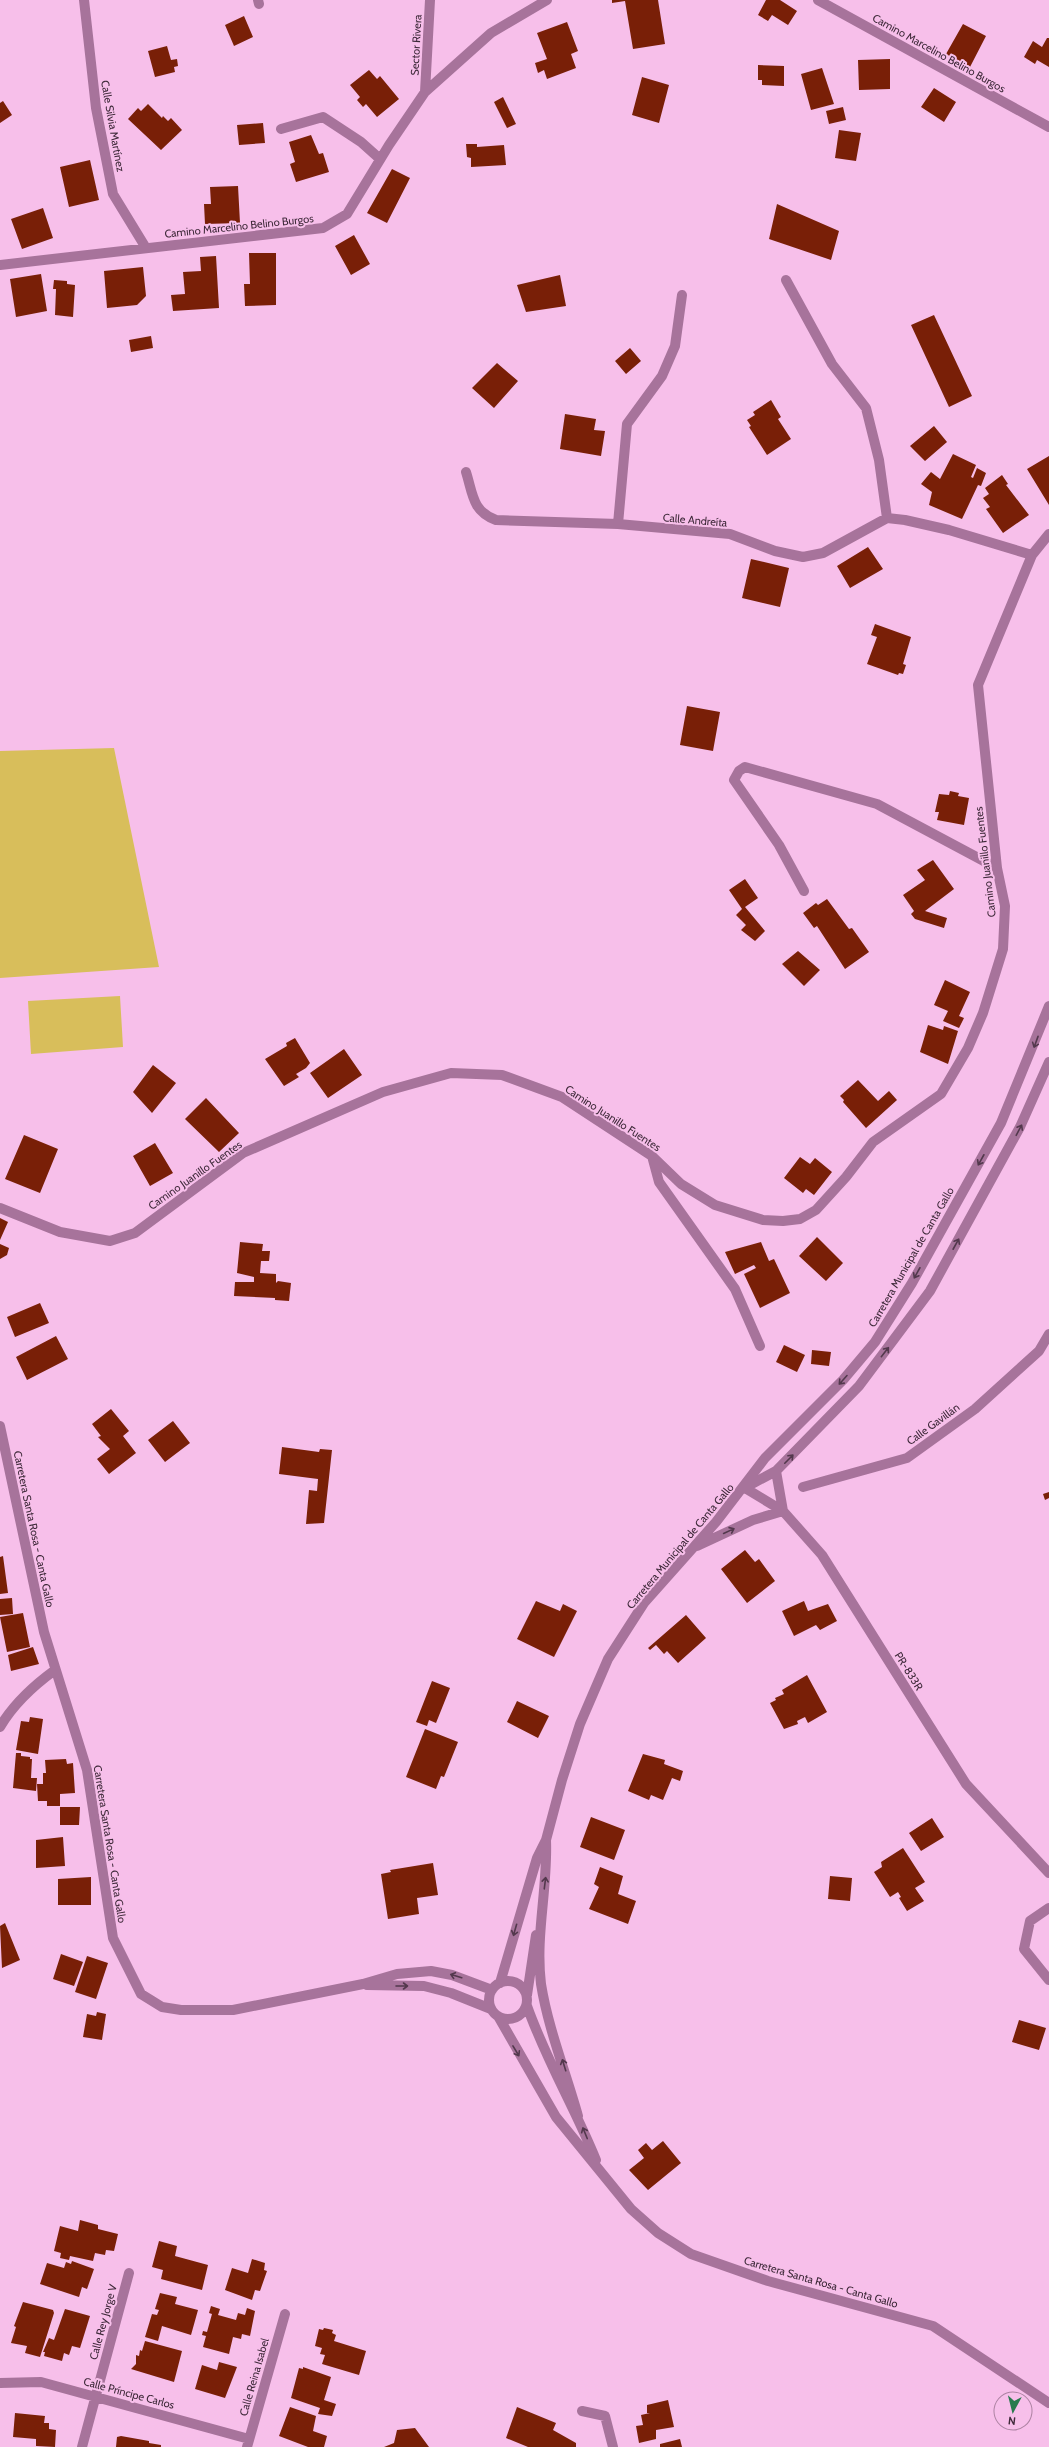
<svg xmlns="http://www.w3.org/2000/svg" width="1049" height="2447" font-family="Cabin,sans-serif">
	<style>
		.green { fill: #d8be5b }
		.building { fill: #791f07 }
		.lines { fill: none; stroke-linecap: round; stroke-linejoin: round }
		.minor { stroke: #a7739b; stroke-width: 10 }
		.oneway { stroke: #53384d }
		.labels { text-anchor: middle; dominant-baseline: central; stroke-width: 4; stroke-linejoin: round; paint-order: stroke }
		.street-label { font-size: 11px; fill: #3e2939; stroke: #f7bfea }
	</style>
	<rect width="100%" height="100%" fill="#f7bfea"/>
	<path class="green" d="M 114,748 L 159,967 L 0,978 L 0,751 Z
		M 120,996 L 123,1047 L 31,1054 L 28,1001 Z"/>
	<path class="building" d="M 612,0 L 658,0 L 665,44 L 633,49 L 625,1 L 612,3 Z
		M 766,0 L 780,0 L 797,11 L 788,25 L 772,15 L 768,21 L 758,15 Z
		M 244,16 L 253,37 L 234,46 L 225,25 Z
		M 567,22 L 578,51 L 571,54 L 576,68 L 547,79 L 544,70 L 538,73 L 535,63 L 547,59 L 537,33 Z
		M 963,24 L 986,36 L 970,67 L 946,54 Z
		M 1047,38 L 1049,38 L 1049,67 L 1037,60 L 1035,64 L 1024,57 L 1033,41 L 1042,47 Z
		M 167,46 L 171,60 L 177,59 L 178,66 L 174,67 L 175,72 L 155,77 L 148,51 Z
		M 890,59 L 890,89 L 859,90 L 858,60 Z
		M 758,65 L 784,66 L 784,86 L 762,85 L 762,80 L 758,80 Z
		M 822,68 L 834,104 L 811,110 L 801,74 Z
		M 369,70 L 377,79 L 380,76 L 399,99 L 377,117 L 366,104 L 363,107 L 357,100 L 360,97 L 350,85 Z
		M 642,77 L 669,85 L 659,123 L 632,115 Z
		M 934,88 L 956,102 L 944,122 L 921,107 Z
		M 503,97 L 516,124 L 507,128 L 494,102 Z
		M 3,101 L 12,115 L 0,123 L 0,103 Z
		M 148,104 L 162,118 L 163,116 L 168,121 L 171,118 L 182,130 L 161,150 L 128,119 L 138,108 L 141,111 Z
		M 843,107 L 846,120 L 829,124 L 826,111 Z
		M 263,123 L 265,143 L 239,145 L 237,125 Z
		M 839,130 L 861,133 L 856,161 L 835,158 Z
		M 311,135 L 319,154 L 323,153 L 329,172 L 296,182 L 290,164 L 295,162 L 289,142 Z
		M 466,144 L 477,144 L 477,147 L 504,145 L 506,165 L 471,167 L 471,158 L 467,157 Z
		M 90,160 L 99,200 L 69,207 L 60,167 Z
		M 392,169 L 410,178 L 387,223 L 367,213 Z
		M 238,186 L 240,223 L 205,224 L 204,204 L 211,204 L 210,187 Z
		M 777,204 L 839,231 L 831,260 L 769,239 Z
		M 43,208 L 53,238 L 22,249 L 11,219 Z
		M 354,235 L 370,264 L 351,275 L 335,246 Z
		M 249,253 L 276,253 L 276,305 L 245,306 L 244,284 L 250,284 Z
		M 216,256 L 219,308 L 173,311 L 171,295 L 185,294 L 183,272 L 201,271 L 200,257 Z
		M 143,267 L 146,296 L 137,305 L 107,308 L 104,271 Z
		M 41,274 L 47,311 L 16,317 L 10,279 Z
		M 560,275 L 566,306 L 526,312 L 517,285 Z
		M 54,280 L 67,281 L 67,284 L 75,285 L 73,317 L 55,315 L 56,289 L 53,289 Z
		M 934,315 L 972,396 L 949,407 L 911,325 Z
		M 151,336 L 153,348 L 131,352 L 129,340 Z
		M 630,348 L 641,361 L 626,374 L 615,361 Z
		M 497,363 L 518,381 L 494,408 L 472,388 Z
		M 771,400 L 781,417 L 778,419 L 791,439 L 767,455 L 749,427 L 751,426 L 747,420 L 755,415 L 753,412 Z
		M 565,414 L 596,419 L 594,430 L 605,431 L 601,456 L 560,449 Z
		M 934,426 L 947,442 L 925,461 L 910,446 Z
		M 953,454 L 976,465 L 971,477 L 973,478 L 977,468 L 986,473 L 981,486 L 978,485 L 962,519 L 929,505 L 932,492 L 921,484 L 931,472 L 940,479 Z
		M 1049,456 L 1049,505 L 1027,469 Z
		M 1002,475 L 1008,484 L 1006,485 L 1029,515 L 1003,533 L 986,509 L 990,507 L 983,498 L 989,494 L 985,488 Z
		M 868,547 L 883,569 L 850,588 L 837,566 Z
		M 751,559 L 789,568 L 780,607 L 742,598 Z
		M 875,624 L 911,637 L 903,664 L 906,665 L 903,674 L 899,673 L 898,675 L 867,664 L 877,637 L 871,635 Z
		M 687,706 L 720,712 L 713,751 L 680,745 Z
		M 950,791 L 959,793 L 958,796 L 969,798 L 964,825 L 937,820 L 939,812 L 935,812 L 939,794 L 949,795 Z
		M 933,860 L 954,889 L 925,911 L 947,918 L 944,928 L 915,919 L 911,914 L 914,911 L 903,895 L 925,880 L 917,870 Z
		M 745,879 L 758,898 L 745,907 L 765,931 L 755,941 L 741,930 L 746,925 L 736,915 L 742,909 L 729,890 Z
		M 827,899 L 849,929 L 852,928 L 869,952 L 845,969 L 817,926 L 814,928 L 803,913 L 816,903 L 818,905 Z
		M 798,951 L 820,970 L 804,986 L 782,964 Z
		M 945,980 L 970,992 L 959,1016 L 964,1018 L 959,1028 L 943,1021 L 948,1011 L 934,1005 Z
		M 928,1025 L 943,1030 L 944,1026 L 958,1031 L 948,1064 L 920,1052 Z
		M 295,1038 L 310,1063 L 306,1068 L 296,1074 L 299,1077 L 284,1086 L 265,1059 L 287,1046 L 286,1043 Z
		M 344,1049 L 362,1075 L 328,1098 L 310,1073 Z
		M 153,1065 L 176,1083 L 152,1113 L 133,1092 Z
		M 858,1080 L 878,1101 L 889,1091 L 897,1100 L 866,1128 L 843,1102 L 844,1100 L 840,1096 Z
		M 206,1098 L 239,1133 L 219,1152 L 185,1119 Z
		M 24,1135 L 58,1149 L 40,1193 L 5,1179 Z
		M 155,1143 L 173,1173 L 150,1186 L 133,1156 Z
		M 800,1157 L 810,1164 L 815,1158 L 832,1172 L 814,1195 L 806,1189 L 803,1193 L 784,1178 Z
		M 0,1218 L 8,1222 L 0,1240 Z
		M 817,1237 L 843,1263 L 826,1281 L 799,1256 Z
		M 240,1242 L 263,1244 L 262,1251 L 270,1251 L 269,1261 L 261,1261 L 260,1273 L 276,1274 L 276,1283 L 278,1281 L 291,1283 L 289,1301 L 275,1300 L 275,1298 L 234,1296 L 235,1282 L 254,1282 L 254,1277 L 237,1273 Z
		M 761,1242 L 769,1261 L 774,1259 L 790,1293 L 760,1308 L 744,1274 L 756,1268 L 754,1265 L 735,1274 L 725,1252 Z
		M 0,1244 L 9,1248 L 7,1255 L 0,1259 Z
		M 40,1303 L 49,1323 L 15,1337 L 7,1317 Z
		M 56,1336 L 68,1359 L 27,1380 L 16,1357 Z
		M 784,1345 L 805,1355 L 797,1372 L 776,1362 Z
		M 812,1350 L 831,1352 L 829,1366 L 811,1364 Z
		M 111,1409 L 129,1431 L 123,1436 L 136,1453 L 109,1474 L 97,1459 L 110,1449 L 98,1437 L 101,1436 L 92,1424 Z
		M 173,1421 L 190,1443 L 165,1462 L 148,1440 Z
		M 282,1447 L 319,1452 L 320,1449 L 332,1450 L 324,1523 L 306,1524 L 309,1490 L 317,1491 L 318,1479 L 279,1474 Z
		M 1049,1492 L 1049,1498 L 1045,1500 L 1043,1494 Z
		M 745,1550 L 755,1562 L 759,1559 L 775,1581 L 747,1603 L 721,1569 Z
		M 3,1556 L 8,1593 L 0,1594 L 0,1557 Z
		M 12,1598 L 13,1614 L 0,1615 L 0,1599 Z
		M 536,1601 L 560,1611 L 563,1604 L 577,1611 L 554,1657 L 517,1639 Z
		M 804,1601 L 808,1611 L 828,1604 L 837,1621 L 820,1630 L 816,1625 L 794,1636 L 782,1611 Z
		M 23,1613 L 30,1647 L 7,1652 L 0,1617 Z
		M 686,1615 L 706,1638 L 678,1663 L 667,1651 L 664,1654 L 656,1645 L 650,1650 L 648,1648 Z
		M 33,1647 L 39,1664 L 11,1671 L 8,1655 Z
		M 807,1675 L 827,1712 L 808,1723 L 805,1717 L 797,1721 L 798,1724 L 784,1729 L 770,1703 L 776,1700 L 775,1698 L 784,1694 L 782,1690 Z
		M 432,1681 L 450,1688 L 436,1723 L 429,1720 L 427,1726 L 416,1722 Z
		M 517,1701 L 549,1716 L 538,1738 L 507,1722 Z
		M 30,1717 L 43,1719 L 38,1754 L 16,1750 L 21,1721 L 29,1722 Z
		M 425,1729 L 458,1742 L 444,1777 L 441,1776 L 436,1789 L 406,1777 Z
		M 16,1753 L 21,1753 L 21,1756 L 30,1757 L 30,1759 L 32,1759 L 31,1778 L 37,1778 L 36,1791 L 13,1788 Z
		M 643,1754 L 665,1760 L 664,1764 L 683,1771 L 680,1781 L 672,1778 L 663,1800 L 651,1795 L 649,1800 L 628,1791 Z
		M 66,1759 L 67,1764 L 73,1763 L 75,1793 L 60,1794 L 60,1806 L 47,1806 L 47,1801 L 38,1801 L 37,1784 L 43,1784 L 43,1773 L 46,1773 L 45,1760 Z
		M 60,1807 L 80,1807 L 79,1825 L 60,1825 Z
		M 591,1817 L 625,1830 L 614,1860 L 580,1847 Z
		M 932,1818 L 944,1837 L 921,1851 L 909,1833 Z
		M 63,1837 L 65,1866 L 36,1868 L 36,1840 Z
		M 903,1848 L 925,1882 L 915,1888 L 924,1901 L 907,1911 L 899,1898 L 901,1897 L 898,1892 L 890,1897 L 874,1872 L 882,1867 L 881,1862 Z
		M 433,1863 L 438,1895 L 417,1898 L 419,1914 L 388,1919 L 381,1874 L 391,1872 L 390,1870 Z
		M 600,1867 L 623,1876 L 618,1894 L 636,1901 L 628,1924 L 589,1909 L 599,1887 L 594,1884 Z
		M 830,1876 L 852,1878 L 850,1901 L 828,1899 Z
		M 91,1877 L 91,1905 L 58,1905 L 58,1879 Z
		M 5,1923 L 20,1960 L 2,1968 L 0,1926 Z
		M 61,1954 L 83,1962 L 74,1986 L 53,1979 Z
		M 87,1956 L 108,1963 L 96,1999 L 75,1992 Z
		M 97,2012 L 106,2014 L 102,2040 L 83,2037 L 87,2014 L 96,2016 Z
		M 1019,2020 L 1046,2028 L 1039,2050 L 1012,2042 Z
		M 663,2141 L 681,2163 L 648,2190 L 629,2170 L 644,2158 L 638,2150 L 646,2143 L 652,2150 Z
		M 80,2220 L 98,2225 L 98,2229 L 118,2234 L 114,2251 L 106,2250 L 105,2255 L 95,2253 L 93,2261 L 70,2256 L 69,2260 L 60,2258 L 61,2253 L 54,2251 L 60,2226 L 78,2231 Z
		M 159,2241 L 177,2246 L 175,2256 L 208,2265 L 202,2290 L 161,2279 L 163,2270 L 152,2267 Z
		M 252,2259 L 265,2263 L 264,2270 L 267,2271 L 260,2291 L 255,2290 L 252,2300 L 225,2290 L 232,2268 L 248,2273 Z
		M 72,2261 L 94,2269 L 87,2289 L 82,2287 L 79,2297 L 40,2284 L 47,2263 L 64,2268 L 66,2262 L 71,2264 Z
		M 160,2293 L 177,2297 L 175,2304 L 198,2310 L 191,2335 L 162,2326 L 158,2341 L 145,2337 L 152,2314 L 157,2315 L 159,2310 L 155,2309 Z
		M 23,2302 L 53,2310 L 54,2313 L 40,2357 L 25,2353 L 27,2346 L 11,2343 L 16,2327 L 14,2326 Z
		M 211,2306 L 220,2309 L 218,2315 L 236,2320 L 238,2313 L 245,2315 L 247,2308 L 255,2311 L 250,2336 L 242,2334 L 241,2339 L 233,2337 L 229,2354 L 203,2347 L 206,2336 L 202,2335 L 203,2331 L 207,2332 L 212,2314 L 209,2313 Z
		M 65,2309 L 90,2316 L 80,2348 L 72,2346 L 69,2355 L 64,2353 L 62,2361 L 44,2356 L 45,2352 L 43,2352 L 49,2338 L 54,2340 Z
		M 324,2328 L 333,2330 L 332,2333 L 336,2335 L 334,2341 L 366,2351 L 359,2375 L 322,2364 L 325,2355 L 320,2354 L 322,2348 L 315,2346 L 319,2329 L 323,2330 Z
		M 145,2341 L 182,2351 L 174,2382 L 131,2369 L 136,2364 L 136,2355 L 139,2356 L 140,2350 L 142,2351 Z
		M 219,2362 L 237,2367 L 225,2398 L 195,2389 L 202,2365 L 217,2370 Z
		M 303,2367 L 331,2377 L 324,2400 L 336,2404 L 332,2416 L 318,2414 L 320,2408 L 291,2398 L 299,2368 L 303,2369 Z
		M 668,2400 L 674,2427 L 656,2430 L 656,2439 L 639,2443 L 636,2426 L 643,2425 L 641,2415 L 650,2413 L 647,2413 L 647,2405 Z
		M 290,2407 L 316,2416 L 313,2431 L 327,2436 L 324,2447 L 308,2447 L 279,2436 Z
		M 517,2407 L 556,2423 L 553,2430 L 576,2443 L 576,2447 L 528,2447 L 506,2438 Z
		M 15,2413 L 45,2416 L 44,2423 L 49,2423 L 49,2429 L 56,2430 L 55,2447 L 36,2446 L 36,2439 L 13,2437 Z
		M 415,2428 L 429,2447 L 384,2447 L 394,2443 L 397,2430 Z
		M 121,2436 L 149,2441 L 149,2443 L 161,2445 L 161,2447 L 116,2447 L 117,2437 Z
		M 680,2439 L 682,2447 L 660,2447 L 660,2444 Z"/>
	<g class="lines">
		<path class="minor" d="M 84,0 L 96,108 L 113,194 L 146,248
			M 258,0 L 259,4
			M 818,0 L 1049,127
			M 425,92 L 430,0
			M 281,129 L 323,117 L 361,142 L 380,159
			M 0,265 L 323,228 L 347,214 L 389,145 L 425,92 L 491,33 L 547,0
			M 786,280 L 832,364 L 866,408 L 879,460 L 887,518
			M 466,472 C 473,494 472,511 496,520 L 618,524 L 730,534 L 775,551 L 803,557 L 823,553 L 887,518 L 905,520 L 949,530 L 1032,555
			M 618,524 L 627,424 L 662,376 L 675,346 L 682,295
			M 804,891 L 779,845 L 734,780 L 739,771 L 745,767 L 877,804 L 997,868
			M 652,1156 L 659,1182 L 735,1289 L 760,1346
			M 0,1208 L 60,1232 L 110,1241 L 135,1233 L 243,1153 L 383,1092 L 451,1073 L 502,1075 L 562,1097 L 652,1156 L 681,1184 L 715,1205 L 763,1220 L 783,1221 L 800,1219 L 816,1210 L 846,1177 L 873,1142 L 941,1094 L 968,1048 L 983,1013 L 1003,949 L 1005,906 L 997,868 L 978,685 L 1032,555 L 1049,534
			M 0,1426 L 44,1632 L 87,1770 L 113,1938 L 141,1994 L 162,2007 L 181,2010 L 233,2010 L 363,1984 L 397,1974 L 431,1971 L 452,1975 L 492,1990
			M 746,1487 L 776,1471 L 859,1386 L 930,1291 L 1020,1127 L 1049,1062
			M 803,1487 L 907,1458 L 975,1409 L 1039,1351 L 1049,1334
			M 745,1488 L 783,1511 L 822,1555 L 966,1784 L 1049,1873
			M 697,1546 L 753,1520 L 783,1511 L 776,1471
			M 0,1727 C 14,1703 33,1686 55,1670
			M 546,1840 C 548,1888 535,1936 541,1984 C 548,2028 566,2073 578,2116
			M 1049,1908 L 1030,1921 L 1024,1949 L 1049,1980
			M489 2000a19 19 0 1 1 38 0a19 19 0 1 1-38 0Z
			M 500,1983 L 537,1858 L 546,1840 L 562,1780 L 580,1724 L 608,1659 L 644,1603 L 716,1522 L 765,1458 L 843,1380 L 875,1342 L 912,1283 L 1001,1123 L 1049,1006
			M 367,1985 L 424,1986 L 451,1993 L 491,2009
			M 527,1995 L 536,1935
			M 527,2006 C 546,2060 575,2108 596,2160
			M 498,2016 L 556,2117 L 631,2209 L 658,2233 L 691,2254 L 768,2281 L 933,2326 L 1049,2403
			M 0,2383 L 41,2382 L 249,2439
			M 582,2411 L 605,2416 L 613,2447
			M 82,2447 L 129,2273
			M 247,2447 L 285,2314"/>
	</g>
	<defs><path id="oneway-shaft" d="M-6 0H5M1.5-3L5.5 0L1.5 3" fill="none" stroke-width="1.6" stroke-linecap="round" stroke-linejoin="round"/></defs>
	<g class="oneway">
		<use href="#oneway-shaft" transform="translate(1036 1042) rotate(110)"/>
		<use href="#oneway-shaft" transform="translate(1019 1130) rotate(-62)"/>
		<use href="#oneway-shaft" transform="translate(981 1160) rotate(119)"/>
		<use href="#oneway-shaft" transform="translate(956 1244) rotate(-61)"/>
		<use href="#oneway-shaft" transform="translate(917 1273) rotate(119)"/>
		<use href="#oneway-shaft" transform="translate(885 1352) rotate(-52)"/>
		<use href="#oneway-shaft" transform="translate(843 1380) rotate(132)"/>
		<use href="#oneway-shaft" transform="translate(789 1459) rotate(-45)"/>
		<use href="#oneway-shaft" transform="translate(729 1531) rotate(-25)"/>
		<use href="#oneway-shaft" transform="translate(545 1883) rotate(-83)"/>
		<use href="#oneway-shaft" transform="translate(515 1930) rotate(106)"/>
		<use href="#oneway-shaft" transform="translate(456 1976) rotate(-163)"/>
		<use href="#oneway-shaft" transform="translate(402 1986)"/>
		<use href="#oneway-shaft" transform="translate(516 2051) rotate(59)"/>
		<use href="#oneway-shaft" transform="translate(564 2065) rotate(-107)"/>
		<use href="#oneway-shaft" transform="translate(585 2133) rotate(-112)"/>
	</g>
	<g class="labels">
		<g class="street-label">
			<text transform="translate(416 45) rotate(-87)">Sector Rivera</text>
			<text transform="translate(939 53) rotate(29)">Camino Marcelino Belino Burgos</text>
			<text transform="translate(113 126) rotate(80)">Calle Silvia Martínez</text>
			<text transform="translate(239 226) rotate(-6)">Camino Marcelino Belino Burgos</text>
			<text transform="translate(695 520) rotate(5)">Calle Andreíta</text>
			<text transform="translate(985 862) rotate(-97)">Camino Juanillo Fuentes</text>
			<text transform="translate(613 1118) rotate(33)">Camino Juanillo Fuentes</text>
			<text transform="translate(195 1175) rotate(-35)">Camino Juanillo Fuentes</text>
			<text transform="translate(911 1257) rotate(-60)">Carretera Municipal de Canta Gallo</text>
			<text transform="translate(933 1424) rotate(-36)">Calle Gavillán</text>
			<text transform="translate(34 1529) rotate(78)">Carretera Santa Rosa - Canta Gallo</text>
			<text transform="translate(680 1546) rotate(-50)">Carretera Municipal de Canta Gallo</text>
			<text transform="translate(909 1671) rotate(58)">PR-833R</text>
			<text transform="translate(110 1844) rotate(81)">Carretera Santa Rosa - Canta Gallo</text>
			<text transform="translate(821 2282) rotate(16)">Carretera Santa Rosa - Canta Gallo</text>
			<text transform="translate(103 2322) rotate(-75)">Calle Rey Jorge V</text>
			<text transform="translate(254 2377) rotate(-74)">Calle Reina Isabel</text>
			<text transform="translate(129 2393) rotate(15)">Calle Príncipe Carlos</text>
		</g>
	</g>
	<g transform="translate(1013 2411) rotate(187)"><circle r="19" fill="#f7bfea" stroke="#ad83a3"/>
	<path d="M0-3L7 15L0 10L-7 15Z" fill="#297b4d"/>
	<text y="-6" font-size="11" font-weight="bold" text-anchor="middle" fill="#3e2939">N</text>
	</g>
</svg>
